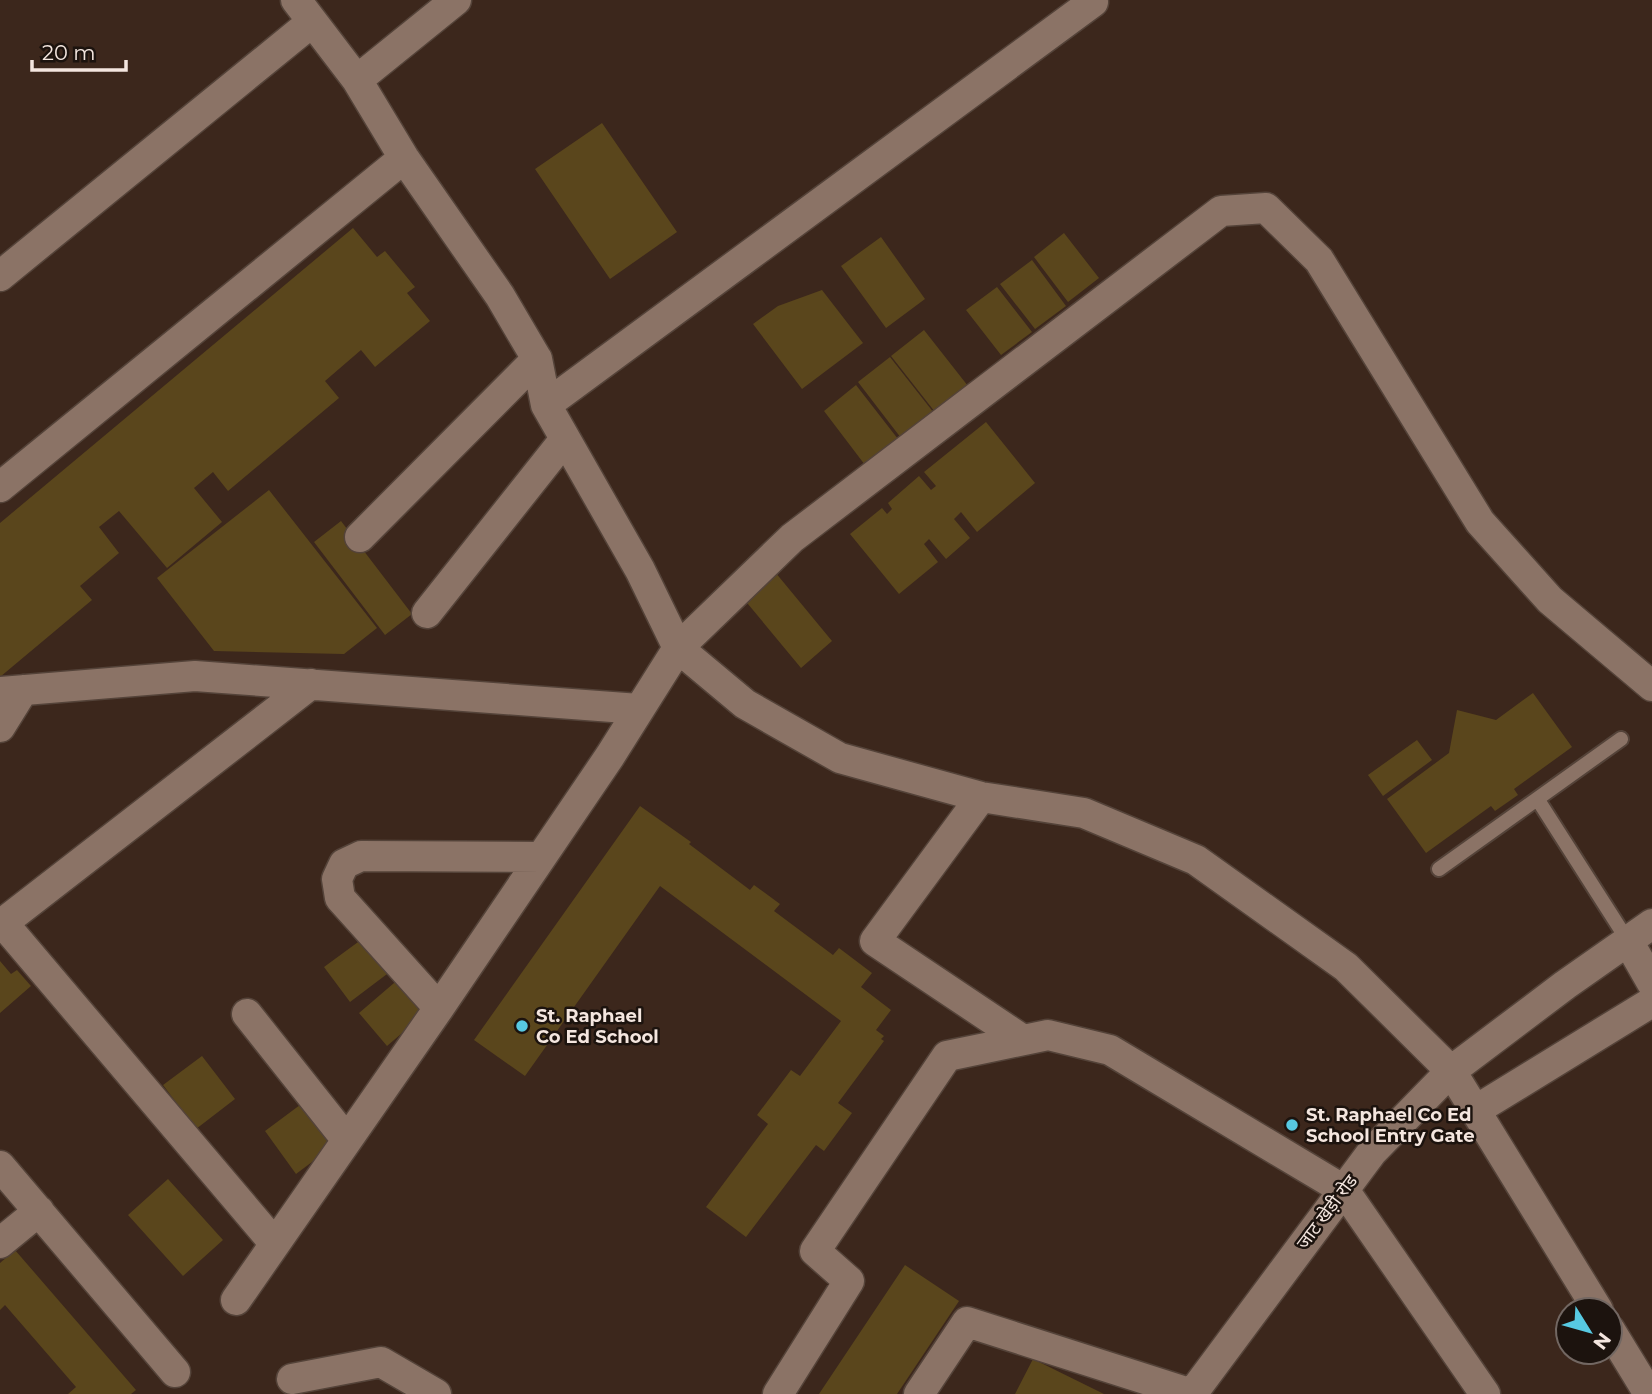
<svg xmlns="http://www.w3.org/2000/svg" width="1652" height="1394" font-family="Montserrat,'Noto Sans Devanagari',sans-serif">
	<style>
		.building { fill: #5a461c }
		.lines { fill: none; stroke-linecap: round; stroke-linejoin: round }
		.service-casing { stroke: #544339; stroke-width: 18 }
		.minor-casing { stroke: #544339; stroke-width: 33 }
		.service { stroke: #8b7366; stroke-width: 14 }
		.minor { stroke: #8b7366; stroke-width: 30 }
		.poi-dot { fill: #57c9e2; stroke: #1c130e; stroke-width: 2.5 }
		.labels { text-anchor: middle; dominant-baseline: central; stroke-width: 5; stroke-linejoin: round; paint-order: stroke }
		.poi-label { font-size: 18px; font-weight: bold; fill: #f4e6df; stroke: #1c130e; text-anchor: start }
		.street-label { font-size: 18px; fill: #f4e6df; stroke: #1c130e }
	</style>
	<rect width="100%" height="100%" fill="#3c271c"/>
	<path class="building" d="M 602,123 L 677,232 L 610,279 L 535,169 Z
		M 353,228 L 377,257 L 385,251 L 415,287 L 407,293 L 430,321 L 375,367 L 361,350 L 325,381 L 339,398 L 228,491 L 213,472 L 194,488 L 222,522 L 167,568 L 119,511 L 99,527 L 119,553 L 80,586 L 92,600 L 0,677 L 0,523 Z
		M 1064,233 L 1099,278 L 1068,302 L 1034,257 Z
		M 881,237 L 925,299 L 886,328 L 841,266 Z
		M 1032,260 L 1066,306 L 1035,329 L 1000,284 Z
		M 997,287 L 1032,332 L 1001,355 L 966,310 Z
		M 822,290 L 863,343 L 802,389 L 753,324 L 778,306 Z
		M 924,330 L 968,386 L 935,412 L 891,356 Z
		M 890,357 L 934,413 L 901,438 L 858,382 Z
		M 856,385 L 898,439 L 865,465 L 824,411 Z
		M 986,422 L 1035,483 L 977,532 L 961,512 L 954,519 L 970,538 L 946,559 L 929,539 L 924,544 L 938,562 L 899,594 L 850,534 L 882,508 L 887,514 L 892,509 L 888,503 L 919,476 L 931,490 L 936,486 L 924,472 Z
		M 269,490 L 377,628 L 344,654 L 214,651 L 157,578 Z
		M 341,521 L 412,614 L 385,635 L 314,542 Z
		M 775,572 L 832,641 L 801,668 L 743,598 Z
		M 1533,693 L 1572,747 L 1514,789 L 1518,795 L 1495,811 L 1491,806 L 1426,853 L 1387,799 L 1449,753 L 1457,710 L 1496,720 Z
		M 1417,740 L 1432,760 L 1383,796 L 1368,775 Z
		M 640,806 L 691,842 L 689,844 L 750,890 L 754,885 L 780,904 L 774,911 L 833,955 L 839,948 L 872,973 L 861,987 L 891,1010 L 876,1030 L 884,1036 L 881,1039 L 884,1041 L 838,1103 L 852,1113 L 824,1151 L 816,1145 L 746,1237 L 706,1207 L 768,1124 L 757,1115 L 791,1070 L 800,1076 L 841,1021 L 660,886 L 525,1076 L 474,1040 Z
		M 369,934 L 395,968 L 350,1002 L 324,967 Z
		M 0,961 L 11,974 L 17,970 L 31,986 L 0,1013 Z
		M 401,977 L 429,1010 L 387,1046 L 359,1013 Z
		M 202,1056 L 235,1099 L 196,1129 L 163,1085 Z
		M 304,1102 L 336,1144 L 296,1174 L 265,1131 Z
		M 168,1179 L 223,1240 L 183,1276 L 128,1215 Z
		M 15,1250 L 136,1390 L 131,1394 L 68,1394 L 76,1387 L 5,1305 L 0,1310 L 0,1263 Z
		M 905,1265 L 959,1301 L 897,1394 L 819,1394 Z
		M 1033,1359 L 1104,1394 L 1015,1394 Z"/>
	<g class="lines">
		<defs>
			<path id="service" d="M 1538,800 L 1628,941
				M 1439,869 L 1621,739"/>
			<path id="minor" d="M 296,0 L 357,80 L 404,158 L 500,296 L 537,359 L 546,405 L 640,570 L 678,648 L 745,704 L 840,758 L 981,797 L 1084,813 L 1196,860 L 1346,967 L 1451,1071 L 1598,1310
				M 357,80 L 456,0
				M 0,276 L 312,22
				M 546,405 L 1093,2 L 1091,0
				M 0,487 L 404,158
				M 360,537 L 537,359
				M 427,613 L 565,439
				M 0,692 L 195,676 L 639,709
				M 0,727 L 23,690
				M 981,797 L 875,941 L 1023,1040
				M 1628,941 L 1652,983
				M 439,1008 L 340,898 L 337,879 L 344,864 L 361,856 L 541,857
				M 247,1014 L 346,1139
				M 1476,1110 L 1652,1002
				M 0,1166 L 175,1372
				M 0,1243 L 39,1211
				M 275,1244 L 3,923 L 311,684
				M 236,1300 L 439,1008 L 610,756 L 678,648 L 792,538 L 1221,211 L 1266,208 L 1319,260 L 1480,522 L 1550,600 L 1652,686
				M 1610,1330 L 1649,1394
				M 292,1379 L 381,1362 L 436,1394
				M 778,1394 L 849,1281 L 815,1251 L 947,1056 L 1048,1035 L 1110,1050 L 1344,1190 L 1485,1394
				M 919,1394 L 967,1322 L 1192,1394
				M 1192,1394 L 1372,1152 L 1451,1071 L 1565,985 L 1652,924"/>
		</defs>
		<use href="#service" class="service-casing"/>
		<use href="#minor" class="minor-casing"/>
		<use href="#service" class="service"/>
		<use href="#minor" class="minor"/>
	</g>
	<g class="poi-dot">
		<circle cx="522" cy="1026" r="7"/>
		<circle cx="1292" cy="1125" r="7"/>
	</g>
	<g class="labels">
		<g class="poi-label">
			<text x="536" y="1016">St. Raphael<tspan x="536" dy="21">Co Ed School</tspan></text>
			<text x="1306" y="1115">St. Raphael Co Ed<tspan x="1306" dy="21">School Entry Gate</tspan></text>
		</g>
		<g class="street-label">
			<text transform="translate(1327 1212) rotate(-53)">जाट खेड़ी रोड</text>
		</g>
	</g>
	<g transform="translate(1589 1331) rotate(127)"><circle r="33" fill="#1c130e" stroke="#726762" stroke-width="2"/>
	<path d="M0-5L12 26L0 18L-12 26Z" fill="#57c9e2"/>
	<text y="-10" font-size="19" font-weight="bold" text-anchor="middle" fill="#f4e6df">N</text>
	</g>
	<path d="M32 60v10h94v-10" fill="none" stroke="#f4e6df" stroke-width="3.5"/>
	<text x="42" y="60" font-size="21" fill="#f4e6df" stroke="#1c130e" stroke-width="5" paint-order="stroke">20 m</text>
</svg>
